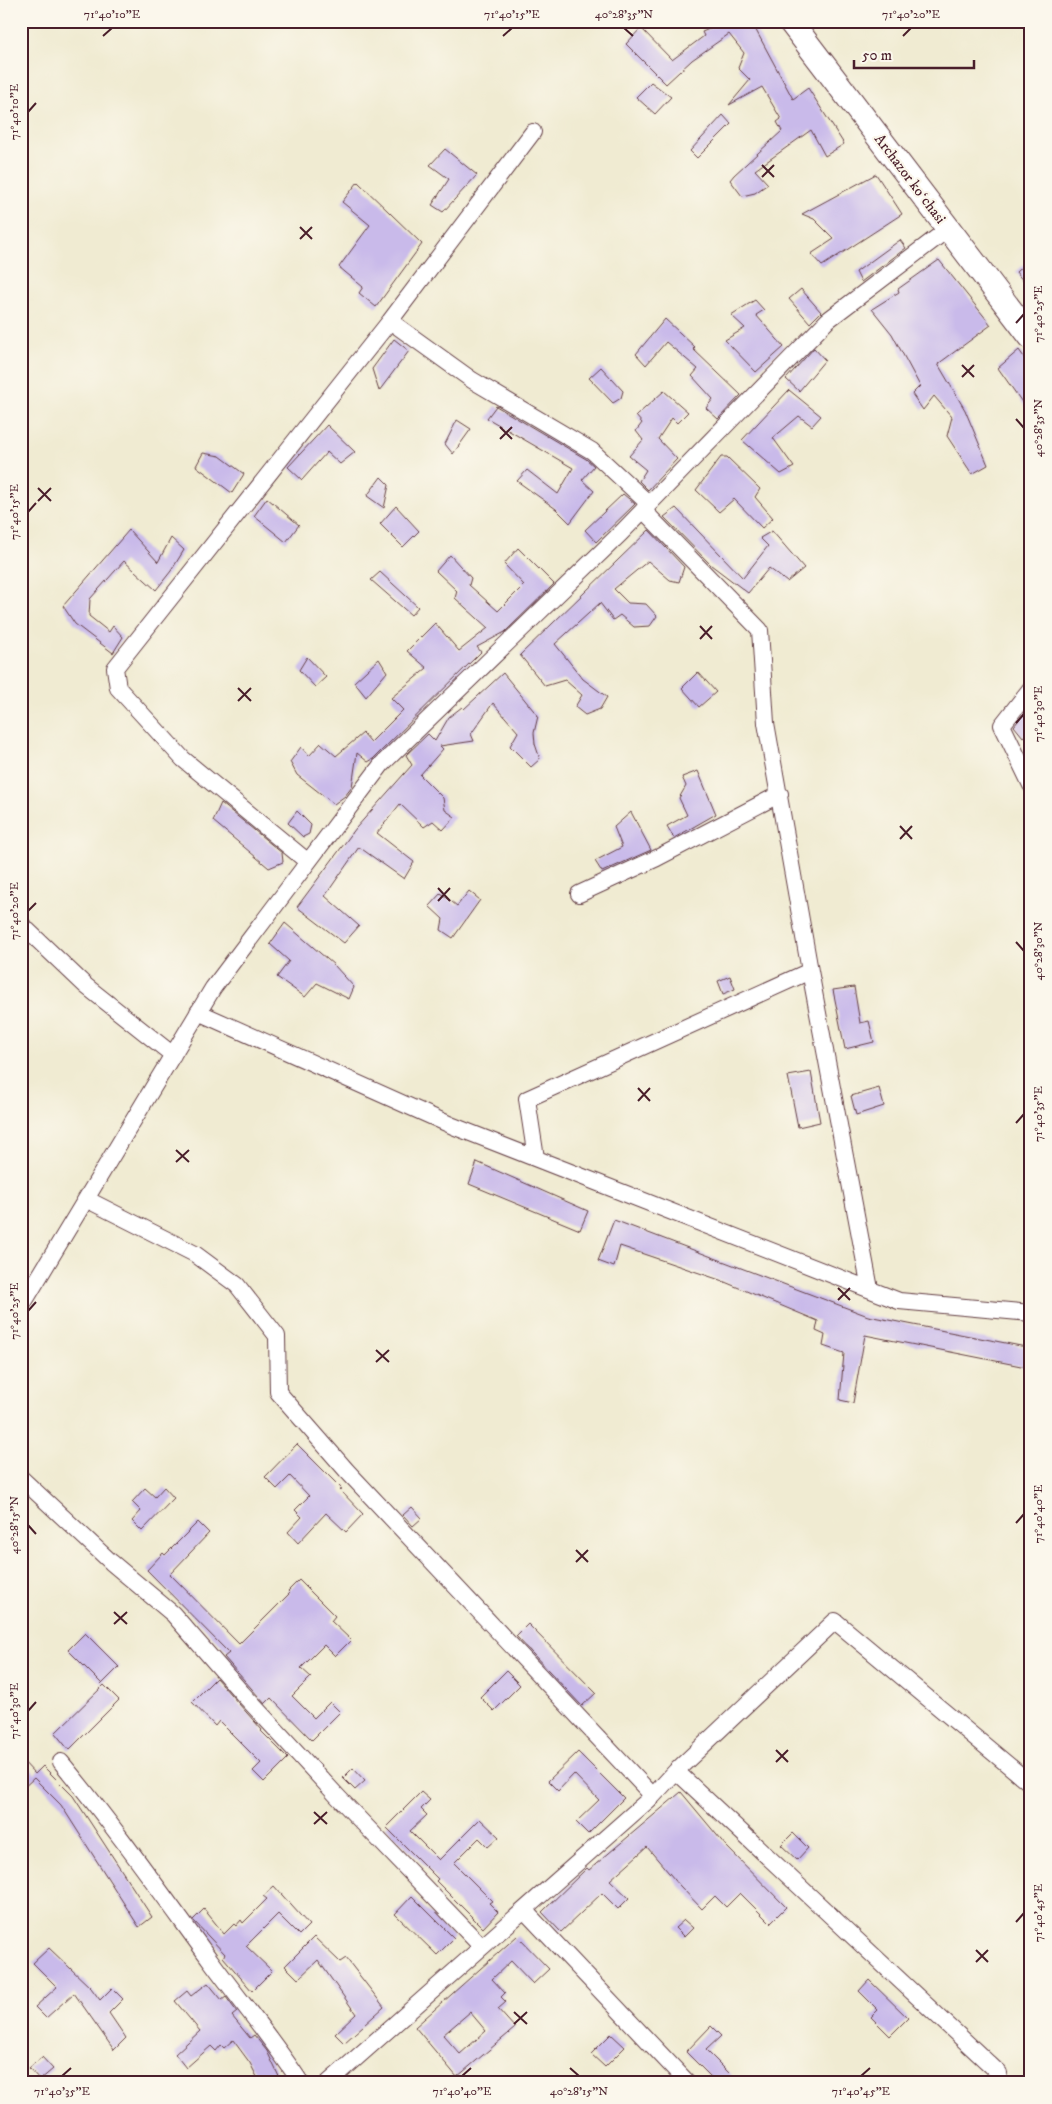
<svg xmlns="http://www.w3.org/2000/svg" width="1052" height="2104" font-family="'IM FELL DW Pica',serif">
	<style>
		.building { fill: #c9baea; fill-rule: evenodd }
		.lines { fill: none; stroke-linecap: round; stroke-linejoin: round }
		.street-casing { stroke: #633e44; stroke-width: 18 }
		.secondary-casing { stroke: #633e44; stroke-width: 26 }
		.street { stroke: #fff; stroke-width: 16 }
		.secondary { stroke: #fff; stroke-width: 24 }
		.ticks { fill: none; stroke: #4a1f2b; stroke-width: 2 }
		.labels { text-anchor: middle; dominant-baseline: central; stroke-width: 4.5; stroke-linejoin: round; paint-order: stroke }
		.street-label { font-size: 15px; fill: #4a1f2b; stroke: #fbf7ec }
		.neatline { fill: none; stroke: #4a1f2b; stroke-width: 2 }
		.ticks-label { font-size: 12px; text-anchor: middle; fill: #4a1f2b }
	</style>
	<rect width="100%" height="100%" fill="#fbf7ec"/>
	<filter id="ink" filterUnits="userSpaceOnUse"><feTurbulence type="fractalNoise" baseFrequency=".02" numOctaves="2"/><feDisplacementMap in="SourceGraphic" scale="10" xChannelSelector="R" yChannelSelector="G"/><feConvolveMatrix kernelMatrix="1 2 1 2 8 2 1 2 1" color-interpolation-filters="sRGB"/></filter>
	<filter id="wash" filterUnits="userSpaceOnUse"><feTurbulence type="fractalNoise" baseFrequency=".0096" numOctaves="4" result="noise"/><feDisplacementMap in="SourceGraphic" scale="20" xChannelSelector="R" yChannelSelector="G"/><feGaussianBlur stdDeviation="1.12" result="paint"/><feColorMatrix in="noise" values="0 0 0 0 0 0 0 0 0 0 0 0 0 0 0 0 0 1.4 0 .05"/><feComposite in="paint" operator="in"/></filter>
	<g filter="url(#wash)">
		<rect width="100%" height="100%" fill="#f0ebd2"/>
		<g id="blocks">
			<path class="building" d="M 719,21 L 751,21 L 793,99 L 808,88 L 844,144 L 825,156 L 811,130 L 755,170 L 768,184 L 755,193 L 742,196 L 730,180 L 734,175 L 782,131 L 777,122 L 781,119 L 762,87 L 729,105 L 750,80 L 738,68 L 744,53 L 729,34 L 692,60 L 666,84 L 626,44 L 641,28 L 672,60 L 704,36 L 702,32 L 721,24 Z
				M 651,82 L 671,97 L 655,114 L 636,97 Z
				M 723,115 L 731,124 L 697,158 L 690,151 Z
				M 445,149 L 477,175 L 443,212 L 432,205 L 449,179 L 430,165 Z
				M 876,174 L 902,214 L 822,266 L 811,254 L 834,239 L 814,219 L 802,214 Z
				M 358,182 L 422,244 L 376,307 L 359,293 L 363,287 L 339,267 L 370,225 L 342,202 Z
				M 900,240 L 906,248 L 861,282 L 856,272 Z
				M 1031,258 L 1031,291 L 1016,272 Z
				M 939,260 L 991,325 L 938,364 L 965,410 L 988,465 L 972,474 L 947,436 L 952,417 L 934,396 L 923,410 L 912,394 L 920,386 L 892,334 L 872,309 L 899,292 L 898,289 Z
				M 801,289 L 821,312 L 810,323 L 789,299 Z
				M 755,300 L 764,310 L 756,315 L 784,347 L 756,372 L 725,340 L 745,328 L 731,315 Z
				M 665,319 L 695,347 L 693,349 L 741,395 L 718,419 L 706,408 L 713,399 L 692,376 L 698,369 L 666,342 L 646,365 L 636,354 Z
				M 394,339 L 409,351 L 379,391 L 372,369 Z
				M 814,348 L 825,360 L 799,391 L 786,379 Z
				M 1019,350 L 1031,367 L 1031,415 L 998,368 Z
				M 601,367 L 623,391 L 621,398 L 613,403 L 589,378 Z
				M 789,390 L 821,416 L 812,426 L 799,416 L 773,438 L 794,467 L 781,474 L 742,440 Z
				M 664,391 L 688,412 L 677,423 L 672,418 L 658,439 L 677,459 L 648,490 L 639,481 L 646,470 L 629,456 L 643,440 L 636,431 L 642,423 L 636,416 Z
				M 496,406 L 586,459 L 594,466 L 582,480 L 594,491 L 570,523 L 556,509 L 517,481 L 527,470 L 558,494 L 573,468 L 487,418 Z
				M 457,420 L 471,429 L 453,454 L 445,444 Z
				M 327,425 L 355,452 L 340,464 L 327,452 L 302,480 L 288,467 Z
				M 203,453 L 220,456 L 244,474 L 232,493 L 196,466 Z
				M 721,457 L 727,457 L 760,489 L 755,497 L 773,518 L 762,528 L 734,499 L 719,512 L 696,490 Z
				M 381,477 L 389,485 L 384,508 L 367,496 Z
				M 623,494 L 635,504 L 596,542 L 585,530 Z
				M 267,498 L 299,525 L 286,542 L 254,516 Z
				M 396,506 L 419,531 L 403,547 L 380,524 Z
				M 676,508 L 743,578 L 768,546 L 760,538 L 772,531 L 804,568 L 787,582 L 769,568 L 748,593 L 711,565 L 664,517 Z
				M 129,530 L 158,562 L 171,538 L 184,550 L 171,571 L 156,590 L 124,561 L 90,599 L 89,616 L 109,632 L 113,626 L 123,637 L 113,653 L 75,624 L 63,606 Z
				M 649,530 L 684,567 L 679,582 L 670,580 L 648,561 L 614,589 L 628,603 L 646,604 L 657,616 L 650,626 L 634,627 L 620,615 L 613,620 L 600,603 L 555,644 L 583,679 L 607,697 L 600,709 L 585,715 L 575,707 L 582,695 L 565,680 L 545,686 L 520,655 Z
				M 518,548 L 554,584 L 505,632 L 477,647 L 481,652 L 373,759 L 368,762 L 357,753 L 352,787 L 345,796 L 334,804 L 297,775 L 290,762 L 301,747 L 309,756 L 321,743 L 336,756 L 363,733 L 371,742 L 403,710 L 391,698 L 427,668 L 407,651 L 435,623 L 459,651 L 488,628 L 455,598 L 457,591 L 436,571 L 450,555 L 471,578 L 469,585 L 498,611 L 524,585 L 504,564 Z
				M 380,572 L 418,607 L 411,615 L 371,580 Z
				M 307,657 L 326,677 L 315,687 L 299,670 Z
				M 379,659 L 387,672 L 366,697 L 354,682 Z
				M 698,672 L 716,692 L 699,707 L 682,688 Z
				M 503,673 L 538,716 L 534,733 L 535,744 L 540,759 L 531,767 L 510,746 L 518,732 L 493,703 L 471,734 L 474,741 L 440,746 L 443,749 L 420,775 L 443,798 L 445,810 L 455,817 L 443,830 L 433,821 L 424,827 L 400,804 L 377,833 L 414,862 L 404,879 L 359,847 L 325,896 L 359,926 L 344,943 L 297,907 L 356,828 L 412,765 L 406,755 L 428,734 L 435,741 L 449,717 L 462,707 L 464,709 Z
				M 1031,705 L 1031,730 L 1023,737 L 1014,726 Z
				M 698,771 L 716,814 L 674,838 L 667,826 L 687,815 L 679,798 L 686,786 L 682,777 Z
				M 221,803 L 282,853 L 283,862 L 269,868 L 213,821 Z
				M 297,811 L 311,825 L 309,834 L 303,837 L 288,823 Z
				M 631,812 L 651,850 L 602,872 L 595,861 L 622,847 L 614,827 Z
				M 469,891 L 480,900 L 453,938 L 441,930 L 443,919 L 429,906 L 441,893 L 457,906 Z
				M 285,923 L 334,965 L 354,987 L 349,999 L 317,983 L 305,997 L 277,977 L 289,961 L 270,944 Z
				M 730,976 L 735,989 L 723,994 L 718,981 Z
				M 854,987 L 860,1023 L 869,1021 L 874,1042 L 845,1049 L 833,990 Z
				M 811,1072 L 820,1122 L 798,1127 L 788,1076 Z
				M 879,1088 L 884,1106 L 856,1115 L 851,1096 Z
				M 477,1162 L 588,1211 L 580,1230 L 469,1184 Z
				M 614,1220 L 868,1316 L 1031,1348 L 1031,1368 L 865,1335 L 853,1403 L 840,1400 L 844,1353 L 823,1346 L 825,1335 L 816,1331 L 818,1321 L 720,1280 L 620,1246 L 614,1267 L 598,1261 Z
				M 297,1444 L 342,1489 L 340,1490 L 363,1514 L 346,1532 L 326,1513 L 298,1543 L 288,1532 L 302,1517 L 295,1510 L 309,1496 L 290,1476 L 277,1489 L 265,1477 Z
				M 164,1487 L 174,1498 L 142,1531 L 132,1521 L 141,1511 L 132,1502 L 145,1488 L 155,1497 Z
				M 412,1507 L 422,1518 L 413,1526 L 403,1515 Z
				M 198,1522 L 209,1533 L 170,1574 L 239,1644 L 290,1593 L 288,1591 L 299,1580 L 335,1616 L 331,1621 L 351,1640 L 335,1656 L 324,1645 L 301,1668 L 311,1677 L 292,1696 L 314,1718 L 330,1702 L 340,1712 L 312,1740 L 271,1698 L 265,1704 L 224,1657 L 229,1653 L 147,1570 L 163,1553 L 165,1555 Z
				M 528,1624 L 596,1693 L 582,1706 L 516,1636 Z
				M 85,1633 L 119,1667 L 102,1684 L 68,1650 Z
				M 506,1671 L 520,1685 L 494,1711 L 480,1697 Z
				M 216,1678 L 262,1730 L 261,1731 L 288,1758 L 264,1782 L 253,1771 L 261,1763 L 219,1721 L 215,1726 L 192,1702 Z
				M 104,1685 L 119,1700 L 69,1750 L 55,1733 Z
				M 578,1752 L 624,1798 L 588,1834 L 576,1822 L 599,1800 L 574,1774 L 558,1791 L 548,1781 Z
				M 21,1759 L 35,1774 L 43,1766 L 73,1796 L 152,1917 L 139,1927 L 61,1805 L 34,1778 L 21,1790 Z
				M 353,1768 L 365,1781 L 355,1790 L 343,1778 Z
				M 421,1792 L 430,1800 L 421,1809 L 427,1815 L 410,1831 L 439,1860 L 480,1819 L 499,1837 L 488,1847 L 479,1838 L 454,1863 L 492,1901 L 489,1903 L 498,1912 L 483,1928 L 436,1881 L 438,1879 L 386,1827 Z
				M 681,1792 L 726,1846 L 786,1907 L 770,1923 L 740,1893 L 726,1907 L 715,1896 L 702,1909 L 680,1886 L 647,1847 L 610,1880 L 629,1898 L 618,1909 L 602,1893 L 561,1932 L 542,1912 L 587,1868 L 589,1870 Z
				M 793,1833 L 808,1848 L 797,1860 L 781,1845 Z
				M 274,1886 L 309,1925 L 299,1935 L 278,1914 L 246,1946 L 272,1971 L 252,1991 L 223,1957 L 225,1954 L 193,1920 L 204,1909 L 224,1934 L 234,1924 L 236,1926 L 241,1920 L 243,1923 L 267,1899 L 263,1896 Z
				M 412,1896 L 454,1938 L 437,1955 L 395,1914 Z
				M 684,1920 L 693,1928 L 684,1937 L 675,1928 Z
				M 517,1936 L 549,1969 L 533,1984 L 511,1961 L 492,1979 L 505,1993 L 501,1997 L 506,2002 L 498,2009 L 515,2028 L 457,2077 L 415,2027 ZM 470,2012 L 486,2031 L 460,2054 L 443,2035 Z
				M 314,1937 L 340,1962 L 346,1958 L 384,2007 L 344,2043 L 335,2034 L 356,2014 L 318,1960 L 298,1979 L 285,1966 Z
				M 49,1948 L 91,1988 L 100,2000 L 112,1988 L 123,1999 L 109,2013 L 126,2038 L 114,2050 L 74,1993 L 46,2018 L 35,2007 L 57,1987 L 33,1963 Z
				M 869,1980 L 908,2018 L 890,2036 L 871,2017 L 878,2010 L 859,1991 Z
				M 208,1983 L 222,2000 L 226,1997 L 237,2012 L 232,2016 L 250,2038 L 254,2035 L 267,2051 L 282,2083 L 260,2083 L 250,2063 L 233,2040 L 224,2048 L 221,2045 L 216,2051 L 211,2046 L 186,2068 L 175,2054 L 200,2031 L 175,2001 L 187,1991 L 191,1996 Z
				M 711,2026 L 721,2036 L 706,2050 L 739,2083 L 717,2083 L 686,2052 Z
				M 611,2034 L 625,2047 L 605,2067 L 591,2054 Z
				M 42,2057 L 53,2069 L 40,2080 L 29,2068 Z"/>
		</g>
	</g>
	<g filter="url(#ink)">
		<use href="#blocks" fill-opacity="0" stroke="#633e44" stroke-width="1"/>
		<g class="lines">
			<defs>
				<path id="street" d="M 390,321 L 472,380 L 592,451 L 649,504
					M 1031,688 L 1002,725 L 1031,785
					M 308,862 L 183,759 L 118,688 L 115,668 L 390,321 L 533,132
					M 579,894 L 657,858 L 780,794
					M 21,924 L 86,986 L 173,1055
					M 810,971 L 870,1289
					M 198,1012 L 453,1126 L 899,1301 L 1031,1313
					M 536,1158 L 527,1099 L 810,971 L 766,723 L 760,630 L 643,510
					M 86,1199 L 195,1254 L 237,1285 L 277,1336 L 278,1392 L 347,1471 L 653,1796
					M 21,1307 L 213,988 L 382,764 L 621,533 L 828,320 L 948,229
					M 21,1478 L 111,1562 L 173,1614 L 242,1693 L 339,1798 L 482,1947
					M 61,1762 C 114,1826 162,1894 211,1961 C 241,2002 273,2040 301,2083
					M 676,1771 L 999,2073
					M 524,1910 L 688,2083
					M 328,2083 L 653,1796 L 676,1771 L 835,1621 L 1031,1784"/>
				<path id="secondary" d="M 790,21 L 1031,337"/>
			</defs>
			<use href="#street" class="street-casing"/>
			<use href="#secondary" class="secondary-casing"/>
			<use href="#street" class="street"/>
			<use href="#secondary" class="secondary"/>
		</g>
	</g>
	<path class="ticks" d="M 624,28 L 633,36M 103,36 L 112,28M 503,36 L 512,28M 903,36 L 911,28M 28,112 L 36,103M 762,165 L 774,177M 762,177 L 774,165M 300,227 L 312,239M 300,239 L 312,227M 1016,323 L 1024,314M 962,365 L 974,377M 962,377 L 974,365M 1016,419 L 1024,428M 500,427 L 512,439M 500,439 L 512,427M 38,488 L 51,501M 38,501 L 51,488M 28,512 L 36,503M 700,626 L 712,639M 700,639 L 712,626M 238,688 L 251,701M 238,701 L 251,688M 1016,723 L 1024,714M 900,826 L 912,839M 900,839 L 912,826M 438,888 L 450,901M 438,901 L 450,888M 28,911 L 36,903M 1016,942 L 1024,951M 638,1088 L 650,1101M 638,1101 L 650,1088M 1016,1123 L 1024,1114M 176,1150 L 189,1162M 176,1162 L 189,1150M 838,1288 L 850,1300M 838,1300 L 850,1288M 28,1311 L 36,1302M 376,1350 L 389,1362M 376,1362 L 389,1350M 1016,1523 L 1024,1514M 28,1525 L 36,1534M 576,1550 L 588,1562M 576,1562 L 588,1550M 114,1612 L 127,1624M 114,1624 L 127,1612M 28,1711 L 36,1702M 776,1750 L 788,1762M 776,1762 L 788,1750M 314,1812 L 327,1824M 314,1824 L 327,1812M 1016,1922 L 1024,1913M 976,1950 L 988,1962M 976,1962 L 988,1950M 514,2012 L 527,2024M 514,2024 L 527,2012M 570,2068 L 579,2076M 62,2076 L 71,2068M 462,2076 L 471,2068M 861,2076 L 870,2068"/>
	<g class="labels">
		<g class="street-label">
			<text transform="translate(910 179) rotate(53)">Archazor koʻchasi</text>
		</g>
	</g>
	<rect width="1052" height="2104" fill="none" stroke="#fbf7ec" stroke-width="55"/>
	<path d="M854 60v8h120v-8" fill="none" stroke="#4a1f2b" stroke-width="2.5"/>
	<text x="862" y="60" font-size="15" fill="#4a1f2b" stroke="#fbf7ec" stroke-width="4" paint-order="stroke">50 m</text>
	<rect x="28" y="28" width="996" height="2048" class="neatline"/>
	<g class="ticks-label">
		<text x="112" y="18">71°40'10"E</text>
		<text x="512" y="18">71°40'15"E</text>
		<text x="624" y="18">40°28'35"N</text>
		<text x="911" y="18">71°40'20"E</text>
		<text transform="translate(14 112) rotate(-90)" y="4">71°40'10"E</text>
		<text transform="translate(1038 314) rotate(-90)" y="4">71°40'25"E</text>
		<text transform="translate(1038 428) rotate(-90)" y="4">40°28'35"N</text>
		<text transform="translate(14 512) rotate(-90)" y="4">71°40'15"E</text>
		<text transform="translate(1038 714) rotate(-90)" y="4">71°40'30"E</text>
		<text transform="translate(14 911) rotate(-90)" y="4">71°40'20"E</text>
		<text transform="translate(1038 951) rotate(-90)" y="4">40°28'30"N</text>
		<text transform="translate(1038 1114) rotate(-90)" y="4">71°40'35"E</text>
		<text transform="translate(14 1311) rotate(-90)" y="4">71°40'25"E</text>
		<text transform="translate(1038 1514) rotate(-90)" y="4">71°40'40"E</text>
		<text transform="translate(14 1525) rotate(-90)" y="4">40°28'15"N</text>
		<text transform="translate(14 1711) rotate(-90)" y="4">71°40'30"E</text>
		<text transform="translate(1038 1913) rotate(-90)" y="4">71°40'45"E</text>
		<text x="62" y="2095">71°40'35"E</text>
		<text x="462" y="2095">71°40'40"E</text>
		<text x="579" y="2095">40°28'15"N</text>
		<text x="861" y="2095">71°40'45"E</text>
	</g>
</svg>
